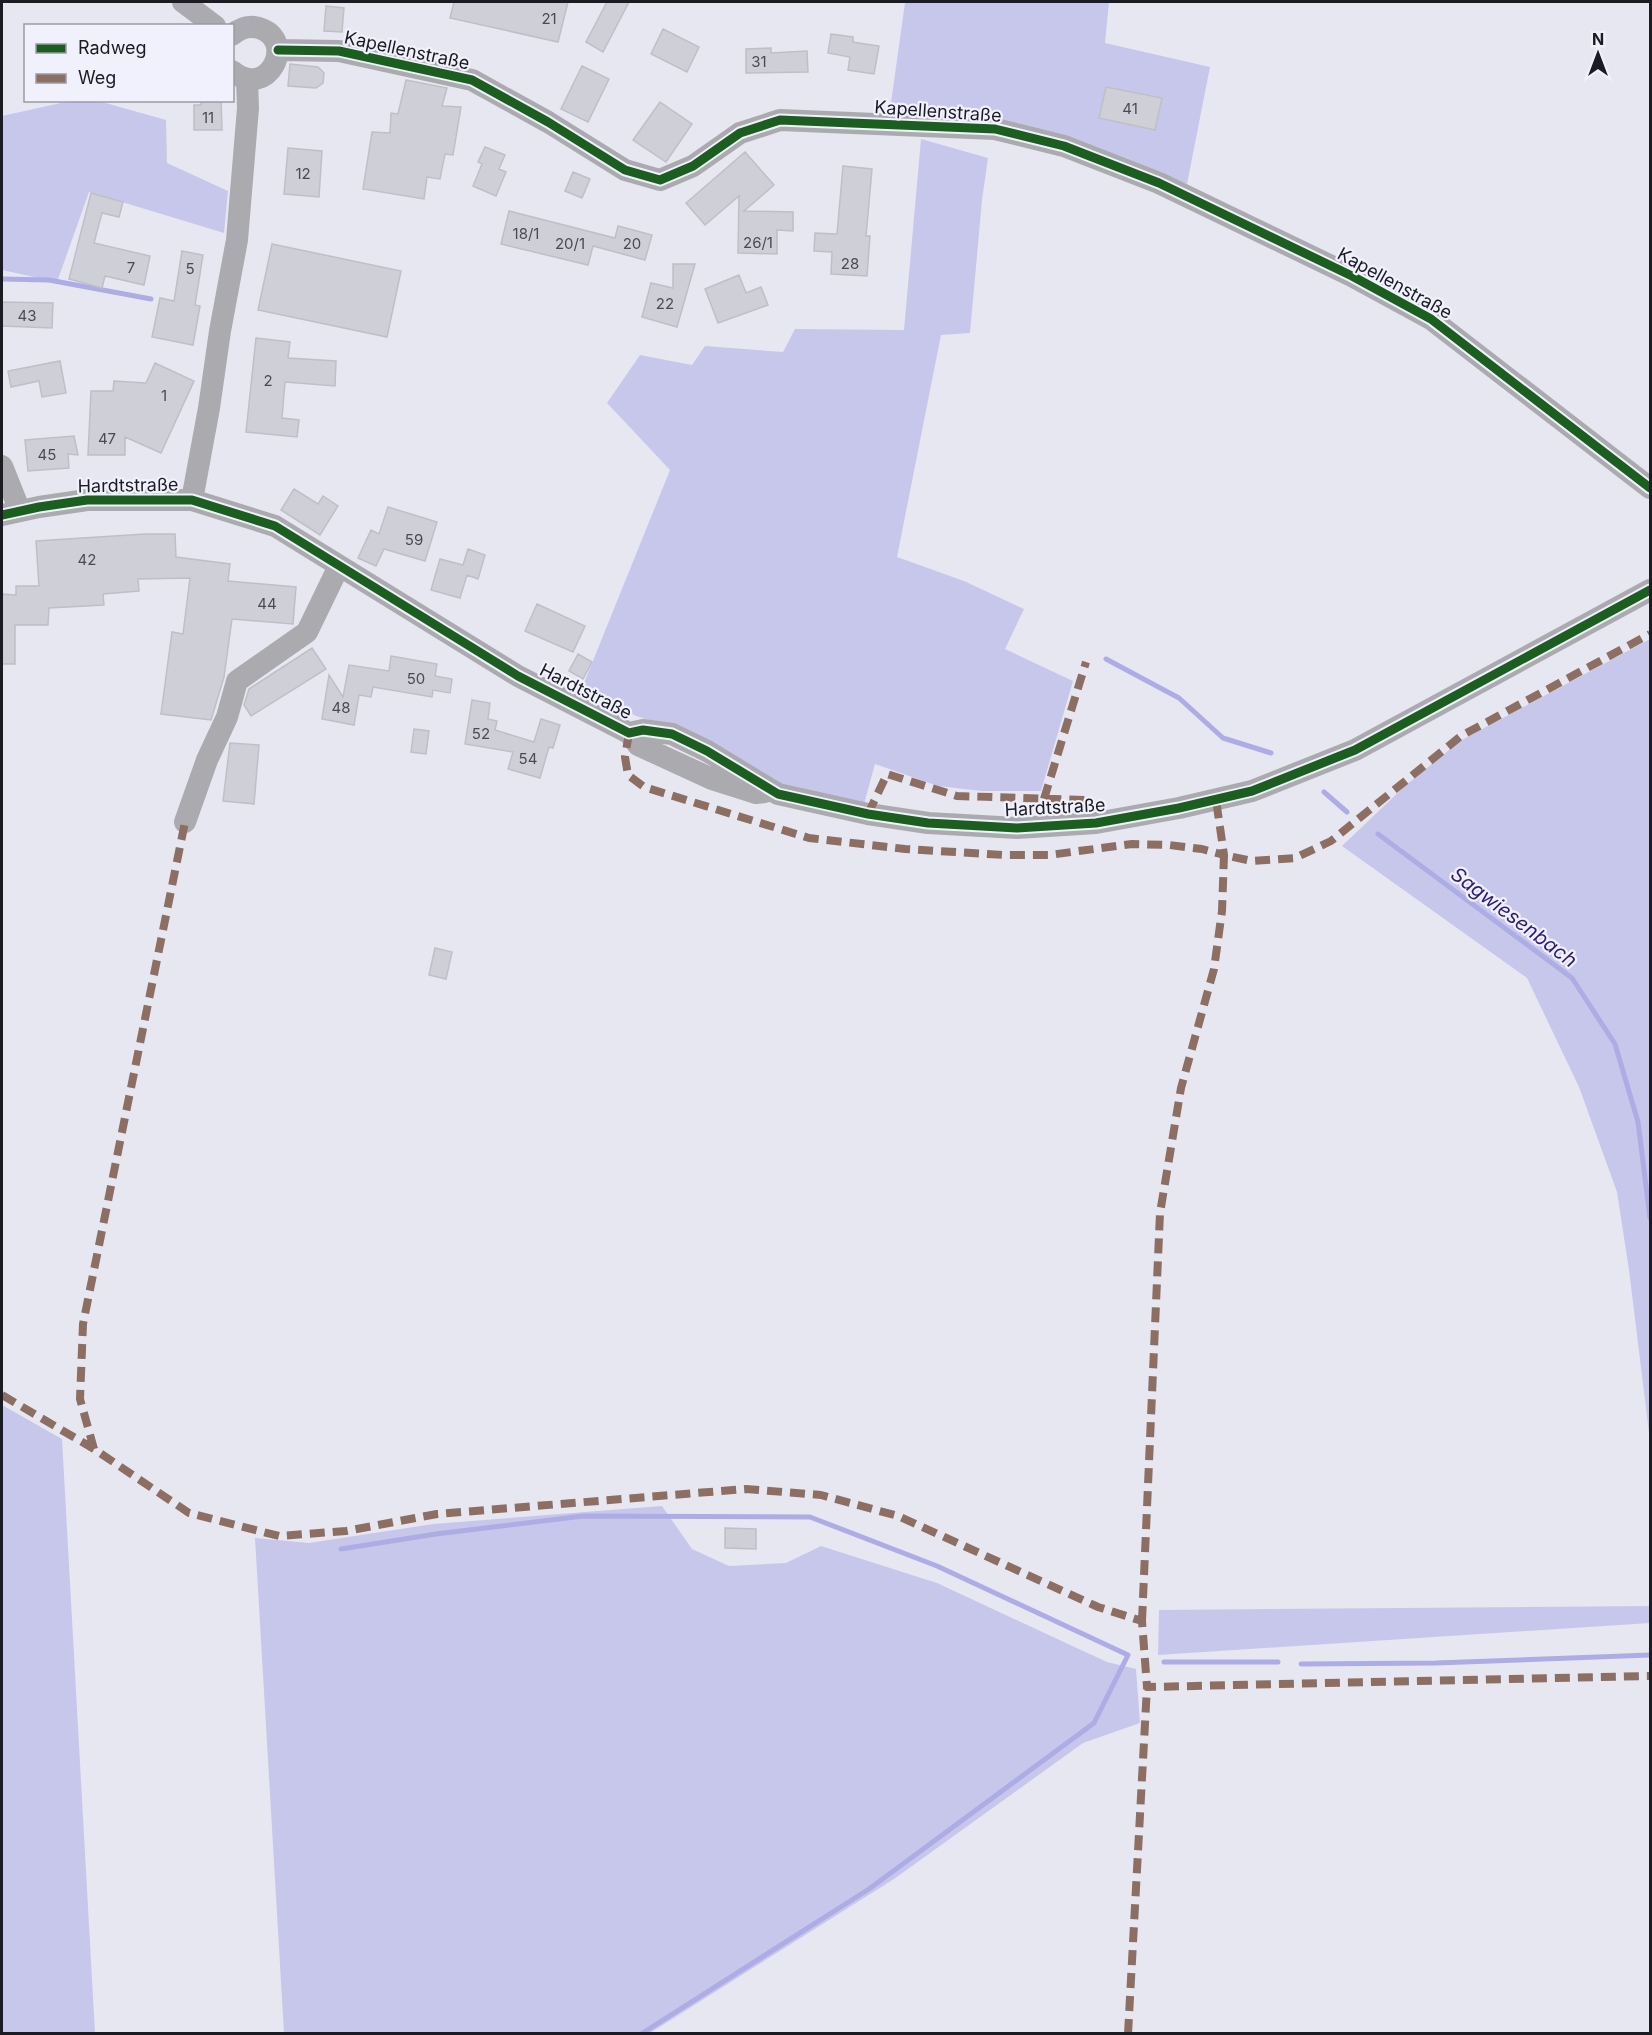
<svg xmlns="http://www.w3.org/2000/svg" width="1652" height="2035" font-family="Inter,sans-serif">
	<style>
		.green { fill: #c7c7ec }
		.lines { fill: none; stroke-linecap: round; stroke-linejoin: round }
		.stream { stroke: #aeace5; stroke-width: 5 }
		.building { fill: #cfcfd7; stroke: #bfbfc8; stroke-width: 1.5 }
		.minor { stroke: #ababaf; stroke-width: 22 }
		.quiet { stroke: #8d6e63; stroke-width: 8; stroke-dasharray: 15 8; stroke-linecap: butt }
		.cycleway-casing { stroke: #f0f1fd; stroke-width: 13 }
		.cycleway { stroke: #1b5e20; stroke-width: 9 }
		.labels { text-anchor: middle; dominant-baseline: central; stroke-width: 4.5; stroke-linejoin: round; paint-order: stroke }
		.number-label { font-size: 15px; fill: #4a4a51 }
		.street-label { font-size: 18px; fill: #1b1b22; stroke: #f0f1fd }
		.water-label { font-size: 20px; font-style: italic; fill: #2f1d75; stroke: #f0f1fd }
	</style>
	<rect width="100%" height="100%" fill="#e7e7f2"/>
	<path class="green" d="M 892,2 L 1109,2 L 1105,43 L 1210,67 L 1187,184 L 1040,134 L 889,117 L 905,3 Z
		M 95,100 L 166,120 L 167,163 L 228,191 L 224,233 L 89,192 L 57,282 L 2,270 L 2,116 L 70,101 Z
		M 921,139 L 988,158 L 982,200 L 970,333 L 941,335 L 897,557 L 964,581 L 1024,609 L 1005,649 L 1073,681 L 1041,791 L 982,791 L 938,786 L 875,764 L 864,804 L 785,786 L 659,723 L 636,716 L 582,688 L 670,470 L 607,403 L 640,355 L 692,365 L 705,346 L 783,352 L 795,329 L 904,330 Z
		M 1650,639 L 1650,1441 L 1629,1270 L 1617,1192 L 1579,1087 L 1527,978 L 1342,846 L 1405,786 L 1460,741 Z
		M 2,1405 L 62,1439 L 95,2033 L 2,2033 Z
		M 662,1506 L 692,1549 L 729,1566 L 786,1563 L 821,1546 L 937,1583 L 1107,1662 L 1136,1669 L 1140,1723 L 1083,1743 L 894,1879 L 650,2033 L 284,2033 L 255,1538 L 309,1543 L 433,1524 Z
		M 1650,1606 L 1650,1623 L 1158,1655 L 1159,1610 Z"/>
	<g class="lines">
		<path class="stream" d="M 2,279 L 49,280 L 151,299
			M 1106,659 L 1179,698 L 1223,738 L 1271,753
			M 1324,792 L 1347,812
			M 1378,834 L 1572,978 L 1615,1044 L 1638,1122 L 1650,1218
			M 341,1549 L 436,1534 L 583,1516 L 810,1517 L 937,1566 L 1128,1655 L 1094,1723 L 869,1889 L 641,2034
			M 1164,1662 L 1278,1662
			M 1301,1664 L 1436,1663 L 1650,1655"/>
	</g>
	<path class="building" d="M 454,2 L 568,2 L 558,42 L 450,18 Z
		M 607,2 L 629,2 L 603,52 L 586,42 Z
		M 326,6 L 344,8 L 342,32 L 324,31 Z
		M 663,29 L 699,47 L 687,72 L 651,54 Z
		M 831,34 L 853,37 L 853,42 L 879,46 L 874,74 L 848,70 L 850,57 L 828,53 Z
		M 771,48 L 771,53 L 807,51 L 808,72 L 746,73 L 746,49 Z
		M 290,64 L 318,67 L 324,73 L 323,83 L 316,88 L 288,86 Z
		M 582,66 L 609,79 L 588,122 L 561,109 Z
		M 406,80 L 447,88 L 442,106 L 461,107 L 453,155 L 445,154 L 440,179 L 427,177 L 424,199 L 363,189 L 372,132 L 390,133 L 391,113 L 398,114 Z
		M 1106,87 L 1162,98 L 1155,130 L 1099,118 Z
		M 201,100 L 221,100 L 222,130 L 194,130 L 194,105 L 201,105 Z
		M 660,102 L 692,124 L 666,162 L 633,140 Z
		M 485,147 L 505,155 L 499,169 L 506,172 L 496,196 L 473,186 L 482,164 L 478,162 Z
		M 288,148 L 322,151 L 319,197 L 284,194 Z
		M 745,152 L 774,185 L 744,211 L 793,212 L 793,231 L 777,230 L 777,254 L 738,253 L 739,196 L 705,225 L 686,203 Z
		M 843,166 L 872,169 L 866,236 L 870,236 L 867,276 L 831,274 L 832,252 L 814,251 L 815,233 L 837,234 Z
		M 573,172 L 590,179 L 582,198 L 565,191 Z
		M 91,193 L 123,202 L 119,217 L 102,213 L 94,243 L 150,256 L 144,285 L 105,276 L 102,288 L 69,279 Z
		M 509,211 L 615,238 L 618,226 L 652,235 L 645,260 L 593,246 L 588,265 L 501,244 Z
		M 272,244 L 401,271 L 387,337 L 258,310 Z
		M 182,251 L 203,255 L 195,305 L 200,306 L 193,345 L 152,337 L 160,298 L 174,301 Z
		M 673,264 L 695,264 L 677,327 L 642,317 L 651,283 L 673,288 Z
		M 739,275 L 746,293 L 761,287 L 768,305 L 718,323 L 705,289 Z
		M 2,302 L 53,303 L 52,328 L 2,326 Z
		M 256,338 L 290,342 L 288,358 L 336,361 L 335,386 L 285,382 L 282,418 L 299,420 L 297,437 L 246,432 Z
		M 60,361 L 66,393 L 42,397 L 39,381 L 11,387 L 8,371 Z
		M 155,363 L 194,381 L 161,453 L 125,437 L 125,455 L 88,455 L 91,391 L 113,391 L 114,381 L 146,383 Z
		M 74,436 L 78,455 L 68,454 L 69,468 L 28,471 L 25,440 Z
		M 294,489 L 318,504 L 323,496 L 338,506 L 320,535 L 281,510 Z
		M 388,507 L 437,522 L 425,561 L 384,549 L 376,566 L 358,558 L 371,530 L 379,534 Z
		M 145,534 L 175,534 L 176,557 L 230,564 L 228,581 L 296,587 L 293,624 L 232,619 L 224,677 L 211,720 L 161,714 L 172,632 L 183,634 L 190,578 L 138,579 L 139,591 L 103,594 L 104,605 L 49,608 L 48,625 L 15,625 L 15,664 L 2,664 L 2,594 L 16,595 L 16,586 L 39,586 L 36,541 Z
		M 468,549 L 485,555 L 478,579 L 467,575 L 460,598 L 431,590 L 440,559 L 463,565 Z
		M 537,604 L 585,626 L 573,652 L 525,631 Z
		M 312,648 L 326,669 L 251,716 L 244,705 L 249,689 Z
		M 578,654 L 592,662 L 583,679 L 569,671 Z
		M 391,656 L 437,664 L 435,676 L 452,679 L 450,693 L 433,690 L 432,697 L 373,687 L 371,697 L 359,695 L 354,725 L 322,719 L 329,675 L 343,697 L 349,665 L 389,671 Z
		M 472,700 L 490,703 L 488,719 L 497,721 L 495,730 L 534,742 L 541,719 L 560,725 L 553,748 L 549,747 L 540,778 L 508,769 L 513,752 L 465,744 Z
		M 414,729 L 429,731 L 426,754 L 411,752 Z
		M 230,743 L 259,745 L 254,804 L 223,801 Z
		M 435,948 L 452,952 L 446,979 L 429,975 Z
		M 725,1528 L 756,1529 L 756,1549 L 725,1548 Z"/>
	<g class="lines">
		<path class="minor" d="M 183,2 L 215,26
			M 232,35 C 240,28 249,25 259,28 C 298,40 268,101 232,71
			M 278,50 L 339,51 L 472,80 L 548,122 L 625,170 L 660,180 L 693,166 L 740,133 L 780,120 L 995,129 L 1064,146 L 1159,183 L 1352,276 L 1431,319 L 1650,488
			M 2,466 L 20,511
			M 192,500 L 209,408 L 220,331 L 237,240 L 248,108 L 247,79
			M 2,515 L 39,507 L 87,500 L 192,500 L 275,526 L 518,676 L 629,733 L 643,730 L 672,734 L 707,751 L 778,794 L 868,814 L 928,823 L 1017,828 L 1096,823 L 1179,808 L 1252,791 L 1355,750 L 1650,590
			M 629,733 L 638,745 L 712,779 L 756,793 L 765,792
			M 185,822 L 207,760 L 227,717 L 237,681 L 307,632 L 339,566"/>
		<path class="quiet" d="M 629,733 L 625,757 L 628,775 L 644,787 L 809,838 L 905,849 L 1004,855 L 1049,855 L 1132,844 L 1169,845 L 1202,849 L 1224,855 L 1216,800
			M 1044,799 L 1086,662
			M 868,814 L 887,774 L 957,796 L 1087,800
			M 2,1395 L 94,1449 L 189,1513 L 279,1536 L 346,1531 L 437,1514 L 746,1489 L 821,1495 L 898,1516 L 1098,1607 L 1142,1621 L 1147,1687 L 1650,1676
			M 94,1449 L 80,1399 L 83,1324 L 185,822
			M 1142,1621 L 1160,1213 L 1181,1088 L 1214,969 L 1222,911 L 1224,855 L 1252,861 L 1295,858 L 1331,841 L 1461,736 L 1650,634
			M 1128,2034 L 1147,1687"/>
		<defs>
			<path id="cycleway" d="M 278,50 L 339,51 L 472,80 L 548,122 L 625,170 L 660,180 L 693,166 L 740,133 L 780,120 L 995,129 L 1064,146 L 1159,183 L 1352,276 L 1431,319 L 1650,488
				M 2,515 L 39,507 L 87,500 L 192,500 L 275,526 L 518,676 L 629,733 L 643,730 L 672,734 L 707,751 L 778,794 L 868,814 L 928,823 L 1017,828 L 1096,823 L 1179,808 L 1252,791 L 1355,750 L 1650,590"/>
		</defs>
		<use href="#cycleway" class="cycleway-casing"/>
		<use href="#cycleway" class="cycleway"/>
	</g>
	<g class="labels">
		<g class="number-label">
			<text x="549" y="18">21</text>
			<text x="759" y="61">31</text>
			<text x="1130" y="108">41</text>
			<text x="208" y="117">11</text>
			<text x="303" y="173">12</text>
			<text x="526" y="233">18/1</text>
			<text x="758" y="242">26/1</text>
			<text x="570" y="243">20/1</text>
			<text x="632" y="243">20</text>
			<text x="850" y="263">28</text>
			<text x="131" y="267">7</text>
			<text x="190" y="268">5</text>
			<text x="665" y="303">22</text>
			<text x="27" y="315">43</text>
			<text x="268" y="380">2</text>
			<text x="164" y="395">1</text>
			<text x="107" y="438">47</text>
			<text x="47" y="454">45</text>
			<text x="414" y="539">59</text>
			<text x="87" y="559">42</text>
			<text x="267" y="603">44</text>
			<text x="416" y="678">50</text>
			<text x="341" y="707">48</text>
			<text x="481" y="733">52</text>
			<text x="528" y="758">54</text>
		</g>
		<g class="street-label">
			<text transform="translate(407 50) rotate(12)">Kapellenstraße</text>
			<text transform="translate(938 111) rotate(4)">Kapellenstraße</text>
			<text transform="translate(1395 283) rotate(29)">Kapellenstraße</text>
			<text transform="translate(128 485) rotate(-1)">Hardtstraße</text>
			<text transform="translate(586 691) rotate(27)">Hardtstraße</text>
			<text transform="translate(1055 807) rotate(-3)">Hardtstraße</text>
		</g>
		<g class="water-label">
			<text transform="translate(1514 917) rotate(37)">Sagwiesenbach</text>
		</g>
	</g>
	<rect width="1652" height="2035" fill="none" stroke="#1b1b22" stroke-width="6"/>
	<rect x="24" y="24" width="210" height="78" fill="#f0f1fd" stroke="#9b9ba5" stroke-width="1.5"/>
	<rect x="36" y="44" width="30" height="9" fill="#1b5e20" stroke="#9b9ba5" stroke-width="1.5"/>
	<text x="78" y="54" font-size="18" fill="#1b1b22">Radweg</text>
	<rect x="36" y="74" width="30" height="9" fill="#8d6e63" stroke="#9b9ba5" stroke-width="1.5"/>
	<text x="78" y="84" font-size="18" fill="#1b1b22">Weg</text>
	<g transform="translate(1598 54)" stroke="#f0f1fd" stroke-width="4.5" paint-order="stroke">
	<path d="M0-4.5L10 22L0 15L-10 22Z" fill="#1b1b22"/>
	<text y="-9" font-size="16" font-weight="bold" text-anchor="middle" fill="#1b1b22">N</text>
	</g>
</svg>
